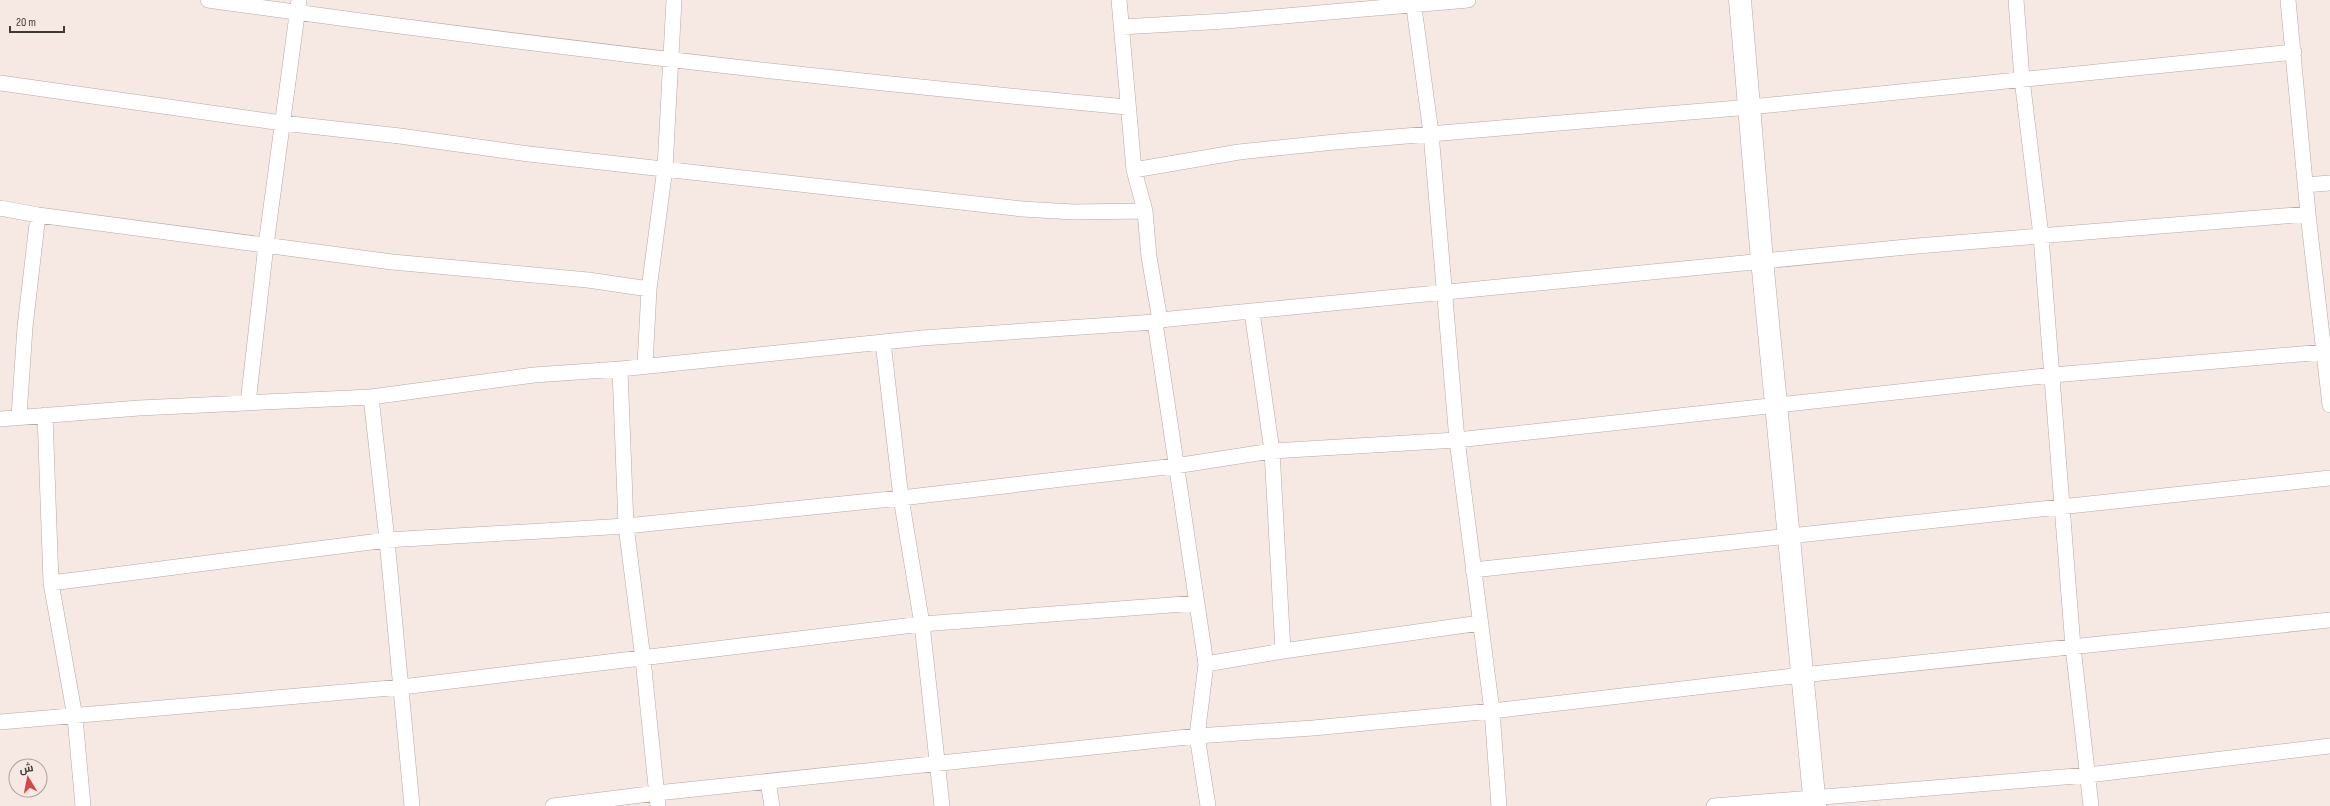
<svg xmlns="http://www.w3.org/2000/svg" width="2330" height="806" font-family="'Sofia Sans Condensed',Cairo,sans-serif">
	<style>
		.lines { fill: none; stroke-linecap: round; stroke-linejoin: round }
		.street-casing { stroke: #b5a9a4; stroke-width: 16 }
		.secondary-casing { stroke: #b5a9a4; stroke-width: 23 }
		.street { stroke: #fff; stroke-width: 15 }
		.secondary { stroke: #fff; stroke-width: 22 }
	</style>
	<rect width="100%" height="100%" fill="#f6e9e3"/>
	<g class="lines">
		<defs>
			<path id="street" d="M 208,0 C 513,43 820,79 1127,107
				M 1119,0 L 1134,170 L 1145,211 L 1149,257 L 1160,320
				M 1413,0 L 1431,133 L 1457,440 L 1492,711 L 1499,806
				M 2016,0 L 2022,79 L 2041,236 L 2073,647 L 2091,806
				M 2288,0 L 2308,214 L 2330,405
				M 1121,27 L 1226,21 L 1468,0
				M 0,83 L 282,123 L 400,136 L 529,154 L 1022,209 L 1074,212 L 1145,211
				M 1134,170 L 1239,152 L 1335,142 L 1750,107 L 2294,52
				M 2305,185 L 2330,183
				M 0,208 L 38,215 L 392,262 L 588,280 L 649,289
				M 1252,312 L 1272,451 L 1283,651
				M 1155,322 L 1206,664 L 1197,736 L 1208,806
				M 883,342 L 901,498 L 922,624 L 942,806
				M 645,365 L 649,289 L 665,168 L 674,0
				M 620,369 L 626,526 L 643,659 L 658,806
				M 371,397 L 387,540 L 412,806
				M 248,403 L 266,245 L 299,0
				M 45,415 L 51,583 L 75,717 L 83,806
				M 19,416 L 25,327 L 38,215
				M 0,419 L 139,408 L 371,397 L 534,375 L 620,369 L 922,338 L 1155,322 L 1160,320 L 1917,246 L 2308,214
				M 1473,570 L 2330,478
				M 51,583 L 387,540 L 626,526 L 901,498 L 1175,466 L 1272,451 L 1457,440 L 2053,375 L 2324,352
				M 1206,664 L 1283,651 L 1480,623
				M 0,722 L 402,687 L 922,624 L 1197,603
				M 768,782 L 772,806
				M 553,806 L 657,793 L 1197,736 L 1313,728 L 1492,711 L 1802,675 L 2330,620
				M 1714,806 L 2088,775 L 2330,746"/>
			<path id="secondary" d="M 1740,0 L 1762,260 L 1815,806"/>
		</defs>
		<use href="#street" class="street-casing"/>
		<use href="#secondary" class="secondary-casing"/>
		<use href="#street" class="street"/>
		<use href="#secondary" class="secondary"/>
	</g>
	<g transform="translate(28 778) rotate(350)"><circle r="19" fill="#f6e9e3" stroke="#ada39f"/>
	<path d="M0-3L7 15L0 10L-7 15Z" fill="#d54645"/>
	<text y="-6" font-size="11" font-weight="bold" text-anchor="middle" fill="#3f3a38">ش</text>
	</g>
	<path d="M10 26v6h54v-6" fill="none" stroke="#3f3a38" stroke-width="2"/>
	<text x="16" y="26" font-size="12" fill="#3f3a38" stroke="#f6e9e3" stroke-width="3" paint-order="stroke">20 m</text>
</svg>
